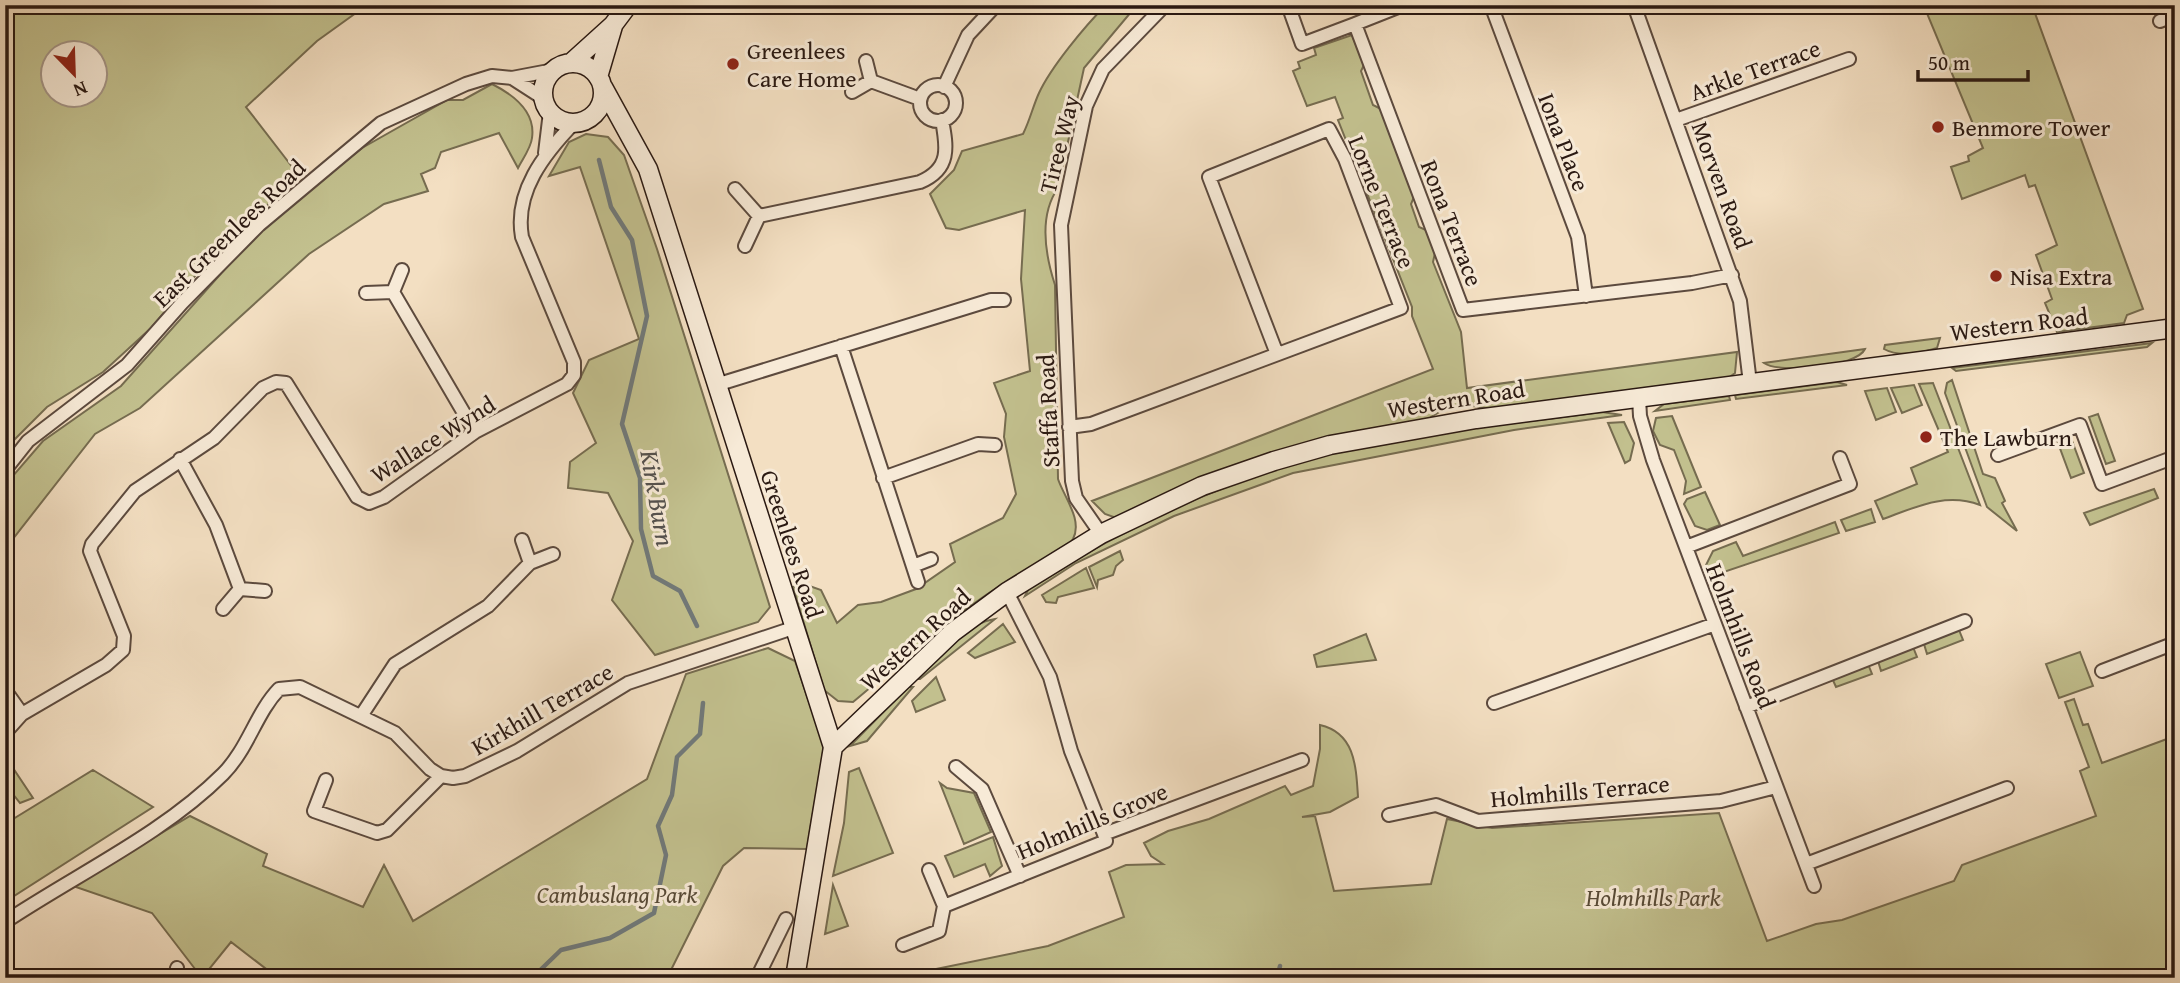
<svg xmlns="http://www.w3.org/2000/svg" width="2180" height="983" font-family="'Gentium Book Plus',serif">
	<style>
		.green { fill: #c2c08e; stroke: #766c50; stroke-width: 2; fill-rule: evenodd }
		.lines { fill: none; stroke-linecap: round; stroke-linejoin: round }
		.stream { stroke: #717979; stroke-width: 4.5 }
		.street-casing { stroke: #5c4a3e; stroke-width: 16 }
		.secondary-casing { stroke: #2a1912; stroke-width: 21 }
		.street { stroke: #f7ead7; stroke-width: 12 }
		.secondary { stroke: #f7ead7; stroke-width: 18 }
		.poi-dot { fill: #8f2418; stroke: #f7ead7; stroke-width: 2.5 }
		.labels { text-anchor: middle; dominant-baseline: central; stroke-width: 6; stroke-linejoin: round; paint-order: stroke }
		.poi-label { font-size: 24px; fill: #2a1912; stroke: #f7ead7; text-anchor: start }
		.street-label { font-size: 24px; fill: #2a1912; stroke: #f7ead7 }
		.park-label { font-size: 24px; font-style: italic; fill: #584b37; stroke: #f7ead7 }
		.water-label { font-size: 26px; font-style: italic; fill: #54514e; stroke: #f7ead7 }
	</style>
	<rect width="100%" height="100%" fill="#f3dfc2"/>
	<filter id="stains"><feTurbulence type="fractalNoise" baseFrequency=".00286" numOctaves="4"/><feColorMatrix values="0 0 0 0 .2 0 0 0 0 .09 0 0 0 0 .02 0 0 0 .5 -.17"/></filter>
	<radialGradient id="worn" r=".72"><stop offset=".6" stop-color="#630" stop-opacity="0"/><stop offset="1" stop-color="#630" stop-opacity=".3"/></radialGradient>
	<path class="green" d="M 5,5 L 367,5 L 317,41 L 246,107 L 300,177 L 222,244 L 151,328 L 103,372 L 47,407 L 5,449 ZM 52,52 L 94,52 L 94,94 L 52,94 Z
		M 1106,5 L 1137,5 L 1084,68 L 1058,188 C 1039,215 1045,254 1055,285 L 1058,479 C 1064,497 1083,520 1073,539 C 1063,556 1037,565 1020,574 C 959,608 906,658 853,702 L 838,701 L 824,690 L 793,587 L 804,584 L 821,590 L 837,623 L 858,605 L 881,602 L 916,589 L 955,562 L 950,544 L 1003,518 L 1016,494 L 1004,437 L 1006,414 L 994,383 L 1030,371 L 1021,279 L 1025,210 L 959,230 L 946,228 L 930,194 L 954,170 L 962,151 L 1023,134 C 1030,120 1033,106 1039,93 C 1051,67 1085,26 1106,5 Z
		M 1931,5 L 2032,5 L 2143,309 L 2127,315 L 2124,323 L 2057,332 L 2045,303 L 2052,299 L 2036,255 L 2057,245 L 2035,185 L 2029,187 L 2025,175 L 1962,199 L 1951,167 L 1969,161 L 1968,156 L 1983,148 L 1926,11 Z
		M 1352,35 L 1364,65 L 1361,71 L 1373,105 L 1381,109 L 1414,197 L 1411,204 L 1419,227 L 1426,230 L 1435,253 L 1433,262 L 1461,332 L 1467,388 L 1737,352 L 1735,373 L 1724,381 L 1497,412 C 1474,402 1444,404 1425,422 L 1318,445 L 1122,520 L 1105,514 L 1092,501 L 1433,369 L 1412,316 L 1412,307 L 1338,120 L 1343,118 L 1335,97 L 1307,106 L 1293,71 L 1300,68 L 1298,62 L 1316,55 L 1314,48 Z
		M 492,84 C 512,94 536,111 532,138 C 531,148 522,160 518,168 L 499,133 L 441,152 L 435,168 L 421,174 L 428,191 L 384,204 L 309,254 L 140,408 L 95,434 L 5,549 L 5,485 L 43,441 L 121,386 L 250,241 L 292,203 L 362,148 L 447,100 L 463,100 Z
		M 586,134 L 608,137 L 624,155 L 657,249 L 770,607 L 758,622 L 655,655 L 612,600 L 633,541 L 608,493 L 568,488 L 570,462 L 596,443 L 573,393 L 589,360 L 639,339 L 580,167 L 549,176 L 569,142 Z
		M 1940,338 L 1937,348 C 1921,353 1900,358 1884,349 L 1885,345 Z
		M 2152,343 L 2147,347 L 1956,371 L 1952,368 Z
		M 1865,349 C 1857,367 1779,374 1764,363 Z
		M 1952,380 L 1983,474 L 1995,478 L 2005,501 L 2002,503 L 2017,531 L 1987,507 L 1945,393 L 1947,383 Z
		M 1837,382 L 1847,385 L 1736,399 L 1735,395 Z
		M 1933,383 L 1980,505 C 1946,492 1916,507 1883,519 L 1875,501 L 1917,484 L 1911,468 L 1948,452 L 1919,384 Z
		M 1914,385 L 1922,405 L 1902,413 L 1891,388 Z
		M 1887,388 L 1896,412 L 1876,420 L 1865,391 Z
		M 1729,396 L 1730,400 L 1655,411 L 1664,404 Z
		M 1602,412 L 1622,415 L 1514,430 L 1293,473 L 1174,516 L 1076,563 L 1025,596 L 1029,588 C 1123,528 1224,480 1334,453 C 1421,432 1513,424 1602,412 Z
		M 2098,414 L 2115,461 L 2106,464 L 2089,417 Z
		M 1672,416 L 1701,487 L 1684,494 L 1686,481 L 1674,450 L 1660,445 L 1653,431 L 1656,418 Z
		M 1624,422 L 1634,443 L 1630,460 L 1625,463 L 1608,423 Z
		M 2071,438 L 2084,473 L 2071,478 L 2058,443 Z
		M 2154,489 L 2158,498 L 2090,525 L 2084,513 Z
		M 1705,492 L 1720,525 L 1707,530 L 1695,526 L 1684,504 L 1687,499 Z
		M 1871,509 L 1875,522 L 1846,531 L 1841,520 Z
		M 1835,522 L 1839,533 L 1709,577 L 1706,565 L 1713,551 L 1736,542 L 1743,556 Z
		M 1120,551 L 1123,560 L 1116,566 L 1113,575 L 1098,580 L 1097,587 L 1089,567 Z
		M 1086,568 L 1094,588 L 1058,597 L 1056,603 L 1046,602 L 1042,595 Z
		M 995,619 L 920,679 L 917,679 C 938,657 964,623 995,619 Z
		M 1003,624 L 1015,642 L 975,658 L 968,653 Z
		M 1959,630 L 1963,640 L 1927,654 L 1924,644 Z
		M 1366,634 L 1376,660 L 1317,667 L 1314,655 Z
		M 1913,647 L 1917,657 L 1881,671 L 1878,661 Z
		M 768,648 L 795,661 L 824,746 L 807,849 L 744,848 L 723,866 L 667,978 L 278,978 L 231,942 L 202,978 L 152,913 L 73,886 L 190,816 L 267,854 L 263,866 L 363,907 L 384,865 L 413,921 L 647,779 L 686,674 Z
		M 2080,652 L 2093,686 L 2059,698 L 2046,664 Z
		M 1868,664 L 1872,674 L 1836,687 L 1832,678 Z
		M 936,677 L 945,700 L 916,712 L 912,701 Z
		M 908,687 L 913,687 L 867,741 L 850,746 Z
		M 2074,699 L 2083,725 L 2088,724 L 2102,763 L 2175,736 L 2175,978 L 892,978 L 1048,946 L 1124,917 L 1109,872 L 1126,865 L 1163,864 L 1151,856 L 1144,843 L 1168,831 L 1209,819 L 1285,786 L 1291,795 L 1313,786 L 1320,749 L 1320,725 C 1355,733 1356,766 1358,797 L 1330,812 L 1302,817 L 1315,816 L 1334,891 L 1431,884 L 1447,819 L 1492,828 L 1719,813 L 1767,941 L 1816,924 L 1842,920 L 1954,881 L 1962,865 L 2096,816 L 2080,771 L 2089,767 L 2065,702 Z
		M 7,759 L 33,798 L 20,803 L 5,784 Z
		M 859,768 L 893,853 L 833,876 L 844,823 L 849,772 Z
		M 93,770 L 153,807 L 14,896 L 5,889 L 5,824 Z
		M 940,783 L 947,788 L 974,793 L 991,832 L 964,844 Z
		M 993,837 L 1002,866 L 990,876 L 985,864 L 954,877 L 945,856 Z
		M 833,885 L 848,926 L 825,934 Z"/>
	<g class="lines">
		<path class="stream" d="M 599,160 L 611,207 L 632,240 L 647,316 L 622,424 L 640,478 L 641,529 L 653,576 L 680,591 L 697,626
			M 532,978 L 561,950 L 610,938 L 654,913 L 666,855 L 658,826 L 672,795 L 677,757 L 700,734 L 703,703
			M 1277,978 L 1280,966
			M 1333,978 L 1336,973"/>
		<defs>
			<path id="street" d="M 1288,5 L 1302,44 L 1355,24
				M 1403,5 L 1355,24 L 1463,310 L 1692,283 L 1732,275
				M 1491,5 L 1578,237 L 1586,296
				M 1634,5 L 1740,301 L 1750,383
				M 2160,21 L 2175,15
				M 866,61 L 871,81 L 920,99
				M 512,78 L 543,98
				M920 103a18 18 0 1 1 36 0a18 18 0 1 1-36 0Z
				M 944,87 L 968,35 L 996,5
				M 852,92 L 871,81
				M 1676,120 L 1849,59
				M 545,153 L 550,112
				M 735,189 L 759,216 L 920,182 C 951,169 947,147 942,120
				M 745,246 L 759,216
				M 393,292 L 475,432
				M 393,292 L 402,270
				M 366,293 L 393,292
				M 841,346 L 918,582
				M 716,385 L 991,300 L 1004,300
				M 1639,398 L 1640,416 L 1653,460 L 1814,886
				M 1069,427 L 1091,424 L 1401,308 L 1345,159 L 1329,129 L 1209,177 L 1277,354
				M 1998,455 L 2080,425 L 2102,484 L 2175,457
				M 180,459 L 216,525 L 240,589
				M 5,470 L 28,441 L 127,365 L 182,303 L 259,225 L 381,123 L 466,84 L 492,76 L 512,78 L 554,70
				M 883,478 L 978,444 L 995,445
				M 1101,534 L 1076,498 L 1072,481 L 1061,225 L 1086,106 L 1103,69 L 1165,5
				M 522,540 L 530,563
				M 1686,547 L 1850,484 L 1840,458
				M 913,566 L 931,559
				M 240,589 L 265,591
				M 1007,592 L 1050,677 L 1071,751 L 1104,834
				M 223,609 L 240,589
				M 2102,671 L 2175,643
				M 5,690 L 22,714
				M 1494,703 L 1715,624
				M 1746,707 L 1965,621
				M 361,716 L 395,664 L 488,606 L 530,563 L 553,554
				M 5,733 L 22,714 L 106,665 L 123,650 L 124,636 L 90,551 L 92,544 L 135,491 L 214,438 L 263,388 L 276,382 L 286,383 L 357,497 L 369,503 L 384,497 L 475,432 L 567,384 L 574,375 L 574,362 L 522,237 C 514,192 544,154 574,123
				M 956,767 L 982,789 L 1020,876
				M 326,780 L 314,811 L 377,833 L 387,830 L 441,776
				M 1389,815 L 1436,805 L 1478,821 L 1721,801 L 1776,787
				M 1806,864 L 2007,788
				M 929,870 L 944,906
				M 5,922 C 77,874 163,834 223,774 C 248,749 256,713 279,689 L 300,687 L 395,733 L 430,769 L 441,776 L 453,778 L 465,776 L 517,751 L 628,683 L 793,628
				M 903,945 L 939,931 L 944,906 L 1106,841 L 1104,834 L 1302,760
				M 175,978 L 177,968
				M 757,978 L 786,919"/>
			<path id="secondary" d="M 571,63 L 613,25 L 628,5
				M543 93a30 30 0 1 1 60 0a30 30 0 1 1-60 0Z
				M 598,77 L 613,26
				M 603,87 L 648,169 L 833,747 L 795,978
				M 833,747 L 953,632 L 1007,592 L 1101,534 L 1202,486 L 1274,461 L 1330,445 L 1476,419 L 2175,328"/>
		</defs>
		<use href="#street" class="street-casing"/>
		<use href="#secondary" class="secondary-casing"/>
		<use href="#street" class="street"/>
		<use href="#secondary" class="secondary"/>
	</g>
	<g class="poi-dot">
		<circle cx="733" cy="64" r="7"/>
		<circle cx="1938" cy="127" r="7"/>
		<circle cx="1996" cy="276" r="7"/>
		<circle cx="1926" cy="437" r="7"/>
	</g>
	<g class="labels">
		<g class="poi-label">
			<text x="747" y="50">Greenlees<tspan x="747" dy="28">Care Home</tspan></text>
			<text x="1952" y="127">Benmore Tower</text>
			<text x="2010" y="276">Nisa Extra</text>
			<text x="1940" y="437">The Lawburn</text>
		</g>
		<g class="street-label">
			<text transform="translate(1755 70) rotate(-20)">Arkle Terrace</text>
			<text transform="translate(1564 142) rotate(69)">Iona Place</text>
			<text transform="translate(1059 144) rotate(-76)">Tiree Way</text>
			<text transform="translate(1722 185) rotate(70)">Morven Road</text>
			<text transform="translate(1382 202) rotate(68)">Lorne Terrace</text>
			<text transform="translate(1452 223) rotate(69)">Rona Terrace</text>
			<text transform="translate(229 233) rotate(-44)">East Greenlees Road</text>
			<text transform="translate(2019 324) rotate(-7)">Western Road</text>
			<text transform="translate(1456 399) rotate(-9)">Western Road</text>
			<text transform="translate(1048 411) rotate(-93)">Staffa Road</text>
			<text transform="translate(433 439) rotate(-32)">Wallace Wynd</text>
			<text transform="translate(792 544) rotate(72)">Greenlees Road</text>
			<text transform="translate(1741 636) rotate(69)">Holmhills Road</text>
			<text transform="translate(915 639) rotate(-42)">Western Road</text>
			<text transform="translate(542 709) rotate(-30)">Kirkhill Terrace</text>
			<text transform="translate(1580 791) rotate(-5)">Holmhills Terrace</text>
			<text transform="translate(1092 821) rotate(-23)">Holmhills Grove</text>
		</g>
		<g class="park-label">
			<text x="617" y="894">Cambuslang Park</text>
			<text x="1653" y="897">Holmhills Park</text>
		</g>
		<g class="water-label">
			<text transform="translate(658 498) rotate(80)">Kirk Burn</text>
		</g>
	</g>
	<rect width="2180" height="983" fill="none" stroke="#f3dfc2" stroke-width="28"/>
	<rect x="7" y="7" width="2166" height="969" fill="none" stroke="#2a1912" stroke-width="3.5"/>
	<rect x="14" y="14" width="2152" height="955" fill="none" stroke="#2a1912" stroke-width="2"/>
	<g transform="translate(74 74) rotate(157)"><circle r="33" fill="#f7ead7" stroke="#a59688" stroke-width="2"/>
	<path d="M0-5L12 26L0 18L-12 26Z" fill="#8f2418"/>
	<text y="-10" font-size="19" font-weight="bold" text-anchor="middle" fill="#2a1912">N</text>
	</g>
	<path d="M1918 70v10h110v-10" fill="none" stroke="#2a1912" stroke-width="3.5"/>
	<text x="1928" y="70" font-size="21" fill="#2a1912" stroke="#f7ead7" stroke-width="5" paint-order="stroke">50 m</text>
	<rect width="100%" height="100%" filter="url(#stains)"/>
	<rect width="100%" height="100%" fill="url(#worn)"/>
</svg>
